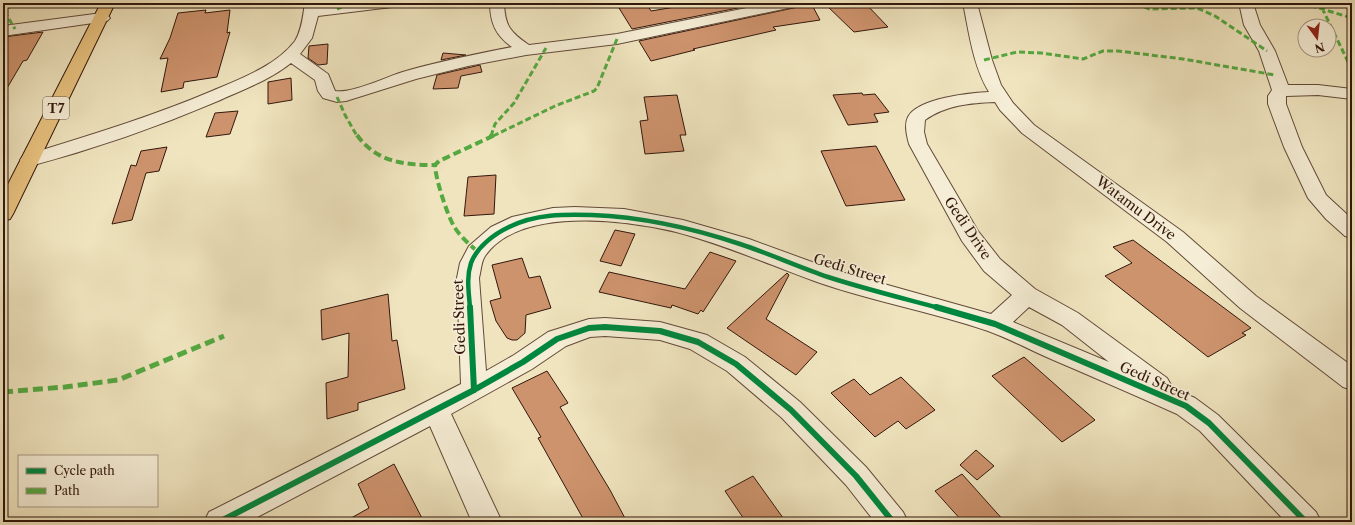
<svg xmlns="http://www.w3.org/2000/svg" width="1355" height="525" font-family="'Libre Caslon Text',serif">
	<style>
		.building { fill: #cd936d; stroke: #33170c }
		.lines { fill: none; stroke-linecap: round; stroke-linejoin: round }
		.minor-casing { stroke: #624a38; stroke-width: 2 }
		.highway-casing { stroke: #33170c; stroke-width: 2 }
		.minor { fill: #f5edd5; fill-rule: evenodd }
		.highway { fill: #e8c27f; fill-rule: evenodd }
		.quiet-far2 { stroke: #54a941; stroke-width: 3; stroke-dasharray: 6 3; stroke-linecap: butt }
		.quiet-far1 { stroke: #54a941; stroke-width: 4; stroke-dasharray: 8 4; stroke-linecap: butt }
		.quiet { stroke: #54a941; stroke-width: 5; stroke-dasharray: 10 5; stroke-linecap: butt }
		.cycleway-far1-casing { stroke: #f5edd5; stroke-width: 7 }
		.cycleway-casing { stroke: #f5edd5; stroke-width: 8 }
		.cycleway-far1 { stroke: #00873e; stroke-width: 4.5 }
		.cycleway { stroke: #00873e; stroke-width: 6 }
		.labels { text-anchor: middle; dominant-baseline: central; stroke-width: 3.5; stroke-linejoin: round; paint-order: stroke }
		.shield { fill: #f5edd5; stroke: #6d5748; stroke-width: 1 }
		.shield-label { font-size: 13px; font-weight: bold; fill: #33170c }
		.street-label { font-size: 14px; fill: #33170c; stroke: #f5edd5 }
	</style>
	<rect width="100%" height="100%" fill="#efe4be"/>
	<filter id="stains"><feTurbulence type="fractalNoise" baseFrequency=".005" numOctaves="4"/><feColorMatrix values="0 0 0 0 .2 0 0 0 0 .09 0 0 0 0 .02 0 0 0 .5 -.17"/></filter>
	<radialGradient id="worn" r=".72"><stop offset=".6" stop-color="#630" stop-opacity="0"/><stop offset="1" stop-color="#630" stop-opacity=".3"/></radialGradient>
	<path class="building" d="M 646,3 L 651,11 L 699,3 L 763,3 L 632,29 L 619,8 Z
		M 801,3 L 811,3 L 820,20 L 773,27 L 776,30 L 693,49 L 695,50 L 651,61 L 639,41 L 798,7 Z
		M 824,3 L 865,3 L 888,27 L 854,32 Z
		M 206,10 L 205,13 L 230,10 L 227,33 L 230,32 L 217,77 L 184,82 L 183,88 L 161,92 L 168,58 L 160,59 L 170,38 L 178,13 Z
		M 43,32 L 27,60 L 23,61 L 3,95 L 3,37 Z
		M 328,44 L 327,64 L 318,65 L 308,58 L 309,46 Z
		M 443,53 L 466,55 L 441,60 Z
		M 480,65 L 482,72 L 461,76 L 458,88 L 433,89 L 437,75 Z
		M 291,78 L 292,100 L 268,104 L 268,82 Z
		M 862,93 L 863,95 L 875,94 L 889,112 L 874,114 L 878,122 L 848,125 L 833,95 Z
		M 677,95 L 686,135 L 680,135 L 684,151 L 645,154 L 640,121 L 648,120 L 644,97 Z
		M 238,111 L 230,134 L 206,137 L 215,113 Z
		M 876,146 L 905,200 L 846,206 L 821,151 Z
		M 167,147 L 159,171 L 146,173 L 132,220 L 112,224 L 131,165 L 136,166 L 141,151 Z
		M 496,175 L 494,214 L 464,216 L 468,177 Z
		M 615,230 L 635,234 L 621,266 L 600,261 Z
		M 1133,240 L 1251,328 L 1242,333 L 1246,335 L 1208,357 L 1105,276 L 1132,263 L 1113,247 Z
		M 710,252 L 736,261 L 703,312 L 701,310 L 698,314 L 672,305 L 671,308 L 599,292 L 609,272 L 685,289 Z
		M 522,258 L 529,278 L 540,276 L 551,308 L 526,315 L 525,333 L 517,340 L 512,340 L 507,338 L 496,321 L 490,301 L 501,298 L 492,265 Z
		M 787,273 L 789,275 L 766,319 L 817,352 L 796,375 L 727,328 Z
		M 388,294 L 392,341 L 397,340 L 405,389 L 358,403 L 358,410 L 327,419 L 326,383 L 348,377 L 349,333 L 322,340 L 321,310 Z
		M 1024,357 L 1095,420 L 1062,442 L 992,376 Z
		M 547,371 L 568,403 L 560,407 L 610,490 L 627,522 L 585,522 L 538,438 L 541,437 L 512,388 Z
		M 901,377 L 935,410 L 906,429 L 898,421 L 875,437 L 831,393 L 854,379 L 870,395 Z
		M 976,450 L 994,466 L 977,480 L 960,465 Z
		M 394,464 L 424,522 L 344,522 L 369,508 L 358,484 Z
		M 962,474 L 1005,522 L 963,522 L 935,491 Z
		M 753,476 L 786,522 L 746,522 L 725,491 Z"/>
	<g class="lines">
		<defs>
			<path id="minor" d="M 305,3 L 319,3 L 319,7 L 352,3 L 399,3 L 397,6 L 392,7 L 318,16 L 312,38 L 300,54 L 328,74 L 335,91 C 352,94 388,76 406,71 C 441,61 476,54 512,47 C 496,36 490,23 490,3 L 504,3 C 505,26 510,32 529,45 L 617,34 L 771,3 L 800,3 L 798,6 L 793,7 L 617,44 L 526,55 L 468,66 L 416,79 L 346,101 L 337,102 L 323,98 L 318,91 L 315,80 L 291,63 C 270,80 242,90 218,101 C 157,127 94,149 30,166 L 23,164 L 20,160 L 23,156 C 87,136 151,117 212,91 C 240,79 276,66 295,41 C 302,30 303,15 305,3 Z
				M 963,3 L 977,3 L 992,60 L 1001,85 L 1013,103 L 1034,125 L 1183,232 L 1256,296 L 1352,366 L 1352,390 L 1343,387 L 1240,308 L 1167,242 L 1022,133 L 1000,110 L 995,102 C 970,103 946,105 925,120 L 924,132 L 927,144 L 978,231 L 1000,259 L 1035,289 L 1078,313 L 1167,378 L 1171,385 L 1170,387 L 1195,398 L 1218,415 L 1316,512 L 1321,522 L 1286,522 L 1200,431 L 1177,414 C 1135,395 1093,377 1051,359 C 1030,350 1010,339 988,331 C 933,312 875,302 820,283 C 772,266 726,245 676,232 C 625,220 520,206 485,256 C 481,262 481,271 479,278 L 486,371 L 514,355 L 548,332 L 589,319 L 605,318 L 660,322 L 707,335 L 745,357 L 800,402 L 866,467 L 903,512 L 908,522 L 875,522 L 846,485 L 782,418 L 727,371 L 690,349 L 660,340 L 605,336 L 590,337 L 566,346 L 532,369 L 451,414 L 502,522 L 472,522 L 430,426 L 248,522 L 204,522 L 209,512 L 461,384 L 457,278 L 460,263 L 469,246 L 491,227 L 512,217 L 553,208 L 575,207 L 624,209 L 683,220 L 749,239 L 834,270 L 991,314 L 1012,295 L 984,271 L 962,241 L 909,144 C 907,136 904,125 908,117 C 918,98 970,93 989,92 C 973,66 969,32 963,3 ZM 1029,307 L 1062,325 L 1109,362 L 1013,322 Z
				M 1239,3 L 1253,3 L 1260,25 L 1275,51 L 1288,85 L 1318,85 L 1352,89 L 1352,99 L 1318,95 L 1286,96 L 1286,104 L 1302,147 L 1326,195 L 1352,219 L 1352,238 L 1345,236 L 1326,219 L 1308,198 L 1284,147 L 1268,104 L 1268,96 L 1272,90 L 1259,51 L 1244,25 Z
				M 102,13 L 107,15 L 110,18 L 107,21 L 3,36 L 3,26 Z"/>
			<path id="highway" d="M 101,3 L 115,3 L 13,214 L 10,219 L 3,221 L 3,194 Z"/>
		</defs>
		<use href="#minor" class="minor-casing"/>
		<use href="#highway" class="highway-casing"/>
		<use href="#minor" class="minor"/>
		<use href="#highway" class="highway"/>
		<path class="quiet-far2" d="M 11,3 L 6,14 L 15,29
			M 1136,3 L 1149,9 L 1197,8 L 1215,16 L 1267,51
			M 1302,3 L 1352,18
			M 1322,8 L 1352,70
			M 337,9 L 351,3
			M 984,60 L 1017,52 L 1041,53 L 1083,59 L 1103,51 L 1118,51 L 1183,59 L 1275,75
			M 337,97 L 345,115 L 357,136
			M 491,136 L 495,124 L 514,103 L 546,48
			M 493,136 L 555,106 L 594,91 L 597,88 L 617,39"/>
		<path class="quiet-far1" d="M 357,135 C 376,162 404,165 435,165
			M 490,138 L 491,135
			M 477,251 C 469,244 461,237 455,228 C 448,218 435,177 435,165 L 439,161 L 495,135"/>
		<path class="quiet" d="M 3,392 L 65,387 L 118,380 L 224,336"/>
		<defs>
			<path id="cycleway-far1" d="M 470,308 C 469,293 466,278 471,263 C 477,247 494,234 509,227 C 535,214 565,214 592,215 C 643,217 692,228 740,244 C 770,254 799,267 828,277 C 865,289 902,298 939,308"/>
			<path id="cycleway" d="M 470,307 L 474,390
				M 936,307 L 995,324 L 1186,406 L 1209,423 L 1306,522
				M 219,522 L 474,390 L 523,362 L 557,339 L 589,328 L 605,327 L 660,331 L 698,342 L 736,364 L 791,410 L 856,476 L 893,522"/>
		</defs>
		<use href="#cycleway-far1" class="cycleway-far1-casing"/>
		<use href="#cycleway" class="cycleway-casing"/>
		<use href="#cycleway-far1" class="cycleway-far1"/>
		<use href="#cycleway" class="cycleway"/>
	</g>
	<g class="labels">
		<rect class="shield" x="43" y="97" width="26" height="22" rx="3"/>
		<g class="shield-label">
			<text x="56" y="108">T7</text>
		</g>
		<g class="street-label">
			<text transform="translate(1136 208) rotate(37)">Watamu Drive</text>
			<text transform="translate(968 228) rotate(56)">Gedi Drive</text>
			<text transform="translate(850 269) rotate(17)">Gedi Street</text>
			<text transform="translate(459 317) rotate(-92)">Gedi Street</text>
			<text transform="translate(1155 381) rotate(24)">Gedi Street</text>
		</g>
	</g>
	<rect width="1355" height="525" fill="none" stroke="#efe4be" stroke-width="16"/>
	<rect x="4" y="4" width="1347" height="517" fill="none" stroke="#33170c" stroke-width="2"/>
	<rect x="8" y="8" width="1339" height="509" fill="none" stroke="#33170c"/>
	<rect x="18" y="455" width="140" height="52" fill="#f5edd5" stroke="#a79785"/>
	<rect x="26" y="468" width="20" height="6" fill="#00873e" stroke="#a79785"/>
	<text x="54" y="475" font-size="12" fill="#33170c">Cycle path</text>
	<rect x="26" y="488" width="20" height="6" fill="#54a941" stroke="#a79785"/>
	<text x="54" y="495" font-size="12" fill="#33170c">Path</text>
	<g transform="translate(1317 38) rotate(165)"><circle r="19" fill="#f5edd5" stroke="#a79785"/>
	<path d="M0-3L7 15L0 10L-7 15Z" fill="#8f2418"/>
	<text y="-6" font-size="11" font-weight="bold" text-anchor="middle" fill="#33170c">N</text>
	</g>
	<rect width="100%" height="100%" filter="url(#stains)"/>
	<rect width="100%" height="100%" fill="url(#worn)"/>
</svg>
